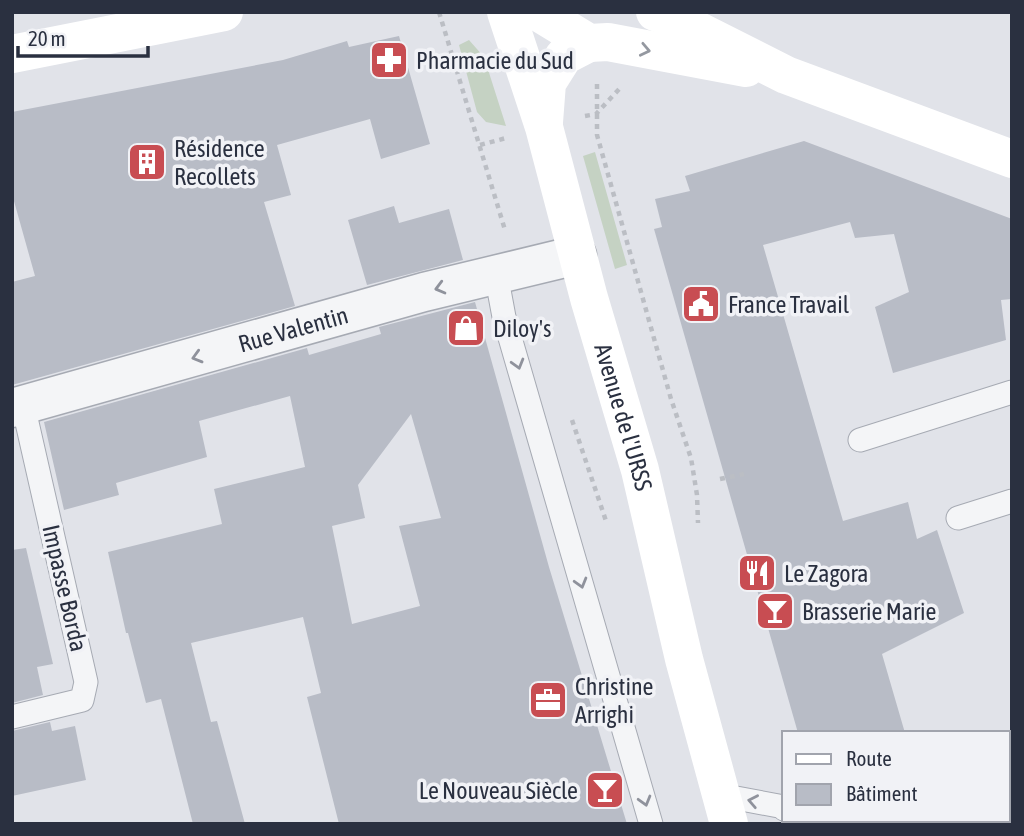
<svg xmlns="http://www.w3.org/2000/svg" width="1024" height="836" font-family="'Asap Condensed',sans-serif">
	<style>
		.green { fill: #c5d2c3 }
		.building { fill: #b8bcc6; fill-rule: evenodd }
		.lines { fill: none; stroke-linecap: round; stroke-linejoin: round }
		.lane-casing { stroke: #a6aab3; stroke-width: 25 }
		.street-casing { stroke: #a6aab3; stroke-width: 41 }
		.path { stroke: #bbbec4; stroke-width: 4.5; stroke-dasharray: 5 5; stroke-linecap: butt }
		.lane { stroke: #f4f5f7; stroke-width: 23 }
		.street { stroke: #f4f5f7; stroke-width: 38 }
		.secondary { stroke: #fff; stroke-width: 38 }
		.oneway { stroke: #9498a0 }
		.oneway2 { stroke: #8f929c }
		.labels { text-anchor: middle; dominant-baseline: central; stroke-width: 7; stroke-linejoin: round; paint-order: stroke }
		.poi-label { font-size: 24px; fill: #2a3040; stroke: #f1f2f6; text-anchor: start }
		.street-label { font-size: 24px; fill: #2a3040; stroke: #f1f2f6 }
	</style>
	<rect width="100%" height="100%" fill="#e1e3e9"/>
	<path class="green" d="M 469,40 L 484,57 L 506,126 L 486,122 L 477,112 L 459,45 Z
		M 595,152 L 627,265 L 615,269 L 583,156 Z"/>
	<path class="building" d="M 399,36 L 430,144 L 381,159 L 370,119 L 277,145 L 291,195 L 264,202 L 295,306 L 12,385 L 12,282 L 35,276 L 12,194 L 12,112 L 283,60 L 347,41 L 349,47 Z
		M 804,141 L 1012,219 L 1012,299 L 1001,300 L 1006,340 L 893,373 L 875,307 L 909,292 L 894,234 L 855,238 L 850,222 L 763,245 L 843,521 L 908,502 L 917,539 L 937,530 L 964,613 L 882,654 L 905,733 L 798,733 L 654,229 L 662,227 L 655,199 L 690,191 L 685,176 Z
		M 394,206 L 399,223 L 449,209 L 463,260 L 367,285 L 348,220 Z
		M 475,302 L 549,567 L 627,824 L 339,824 L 307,697 L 321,693 L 303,617 L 191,643 L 211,722 L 217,721 L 245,824 L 193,824 L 161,699 L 146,703 L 128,633 L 126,633 L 108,552 L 222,524 L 214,489 L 305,467 L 290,396 L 199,421 L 207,457 L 116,483 L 119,495 L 64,510 L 44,422 L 307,348 L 309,355 L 381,334 L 379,327 ZM 411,414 L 441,518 L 399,526 L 420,606 L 352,624 L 332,526 L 365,518 L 358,485 Z
		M 26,548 L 53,664 L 37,667 L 43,695 L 12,703 L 12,550 Z
		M 50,722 L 52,731 L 75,726 L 86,780 L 12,796 L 12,731 Z"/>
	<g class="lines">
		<defs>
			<path id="lane" d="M 496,274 L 504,317 L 651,824
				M 860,440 L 1012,392
				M 958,518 L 1012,501
				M 12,717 L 82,700 L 86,682 L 23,405
				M 720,795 L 784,807 L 784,809
				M 945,820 L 946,824"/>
			<g id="street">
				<path id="s1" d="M 12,408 L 424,292 L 577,255"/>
			</g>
		</defs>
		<use href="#lane" class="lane-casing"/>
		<use href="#street" class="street-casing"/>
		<path class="path" d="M 439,12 L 505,230
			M 597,84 L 597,135 L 671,399 L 691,458 L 697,495 L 698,523
			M 585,116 L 596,114 L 621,87
			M 480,145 L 506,138
			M 572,420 L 606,521
			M 720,479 L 744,474"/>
		<use href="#lane" class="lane"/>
		<use href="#street" class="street"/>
		<g class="secondary">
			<path id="s2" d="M 506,12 L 544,127 L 589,298 L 640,470 L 684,659 L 729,824"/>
			<path d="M 538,12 L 589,43 L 608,42 L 746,68"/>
			<path d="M 655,12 L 679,21 L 786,75 L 1012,159"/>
			<path d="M 12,54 L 224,12"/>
			<path d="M 544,122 L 547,83 L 564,56 L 589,43"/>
		</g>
	</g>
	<defs><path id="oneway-chevron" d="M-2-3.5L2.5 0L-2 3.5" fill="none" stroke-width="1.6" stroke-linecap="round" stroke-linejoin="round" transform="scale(1.75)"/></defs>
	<use class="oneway" href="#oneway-chevron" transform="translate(645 50) rotate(12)"/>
	<g class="oneway2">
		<use href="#oneway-chevron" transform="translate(440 288) rotate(165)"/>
		<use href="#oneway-chevron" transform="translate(197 357) rotate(164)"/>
		<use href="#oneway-chevron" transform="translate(518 364) rotate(74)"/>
		<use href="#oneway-chevron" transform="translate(581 583) rotate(74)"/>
		<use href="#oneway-chevron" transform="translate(645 801) rotate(74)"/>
		<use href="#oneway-chevron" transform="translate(753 801) rotate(-169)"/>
	</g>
	<defs>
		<symbol id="pharmacy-square" viewBox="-11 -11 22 22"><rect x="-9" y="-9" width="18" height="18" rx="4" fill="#c84d52" stroke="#f1f2f6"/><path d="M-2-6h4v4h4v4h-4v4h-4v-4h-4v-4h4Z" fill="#fff"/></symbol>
		<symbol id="building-square" viewBox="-11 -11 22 22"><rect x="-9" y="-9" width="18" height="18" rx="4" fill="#c84d52" stroke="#f1f2f6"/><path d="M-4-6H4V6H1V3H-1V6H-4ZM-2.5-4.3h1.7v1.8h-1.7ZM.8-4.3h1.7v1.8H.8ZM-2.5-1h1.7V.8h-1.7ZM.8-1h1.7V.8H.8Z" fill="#fff"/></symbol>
		<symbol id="civic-square" viewBox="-11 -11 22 22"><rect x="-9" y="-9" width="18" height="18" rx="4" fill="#c84d52" stroke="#f1f2f6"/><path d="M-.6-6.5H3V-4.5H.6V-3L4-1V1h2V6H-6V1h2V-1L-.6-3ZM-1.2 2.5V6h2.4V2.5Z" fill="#fff"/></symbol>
		<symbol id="shop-square" viewBox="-11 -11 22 22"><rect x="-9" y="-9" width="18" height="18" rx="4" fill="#c84d52" stroke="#f1f2f6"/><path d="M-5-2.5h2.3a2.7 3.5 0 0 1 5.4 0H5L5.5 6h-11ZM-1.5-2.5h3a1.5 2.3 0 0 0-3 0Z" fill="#fff"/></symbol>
		<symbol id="restaurant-square" viewBox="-11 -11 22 22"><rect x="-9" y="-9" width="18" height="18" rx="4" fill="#c84d52" stroke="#f1f2f6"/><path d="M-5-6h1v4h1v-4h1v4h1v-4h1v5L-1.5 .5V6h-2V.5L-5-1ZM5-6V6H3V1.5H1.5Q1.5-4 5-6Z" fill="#fff"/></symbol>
		<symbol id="bar-square" viewBox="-11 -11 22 22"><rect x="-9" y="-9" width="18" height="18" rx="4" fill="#c84d52" stroke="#f1f2f6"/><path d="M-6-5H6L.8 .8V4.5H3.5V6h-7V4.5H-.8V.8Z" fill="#fff"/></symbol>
		<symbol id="office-square" viewBox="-11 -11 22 22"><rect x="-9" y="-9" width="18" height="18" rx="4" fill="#c84d52" stroke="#f1f2f6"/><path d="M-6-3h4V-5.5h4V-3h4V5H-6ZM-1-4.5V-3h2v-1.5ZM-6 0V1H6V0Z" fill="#fff"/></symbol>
	</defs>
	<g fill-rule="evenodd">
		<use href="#pharmacy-square" x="367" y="38" width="44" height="44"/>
		<use href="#building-square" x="125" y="140" width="44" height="44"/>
		<use href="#civic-square" x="679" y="282" width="44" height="44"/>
		<use href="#shop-square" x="444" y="306" width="44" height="44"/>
		<use href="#restaurant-square" x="735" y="551" width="44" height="44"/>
		<use href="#bar-square" x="753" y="589" width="44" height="44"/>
		<use href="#office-square" x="526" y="678" width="44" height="44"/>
		<use href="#bar-square" x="583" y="768" width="44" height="44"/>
	</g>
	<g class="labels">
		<g class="poi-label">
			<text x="416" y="60">Pharmacie du Sud</text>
			<text x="174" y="148">Résidence<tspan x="174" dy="28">Recollets</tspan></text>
			<text x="728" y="304">France Travail</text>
			<text x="493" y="328">Diloy's</text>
			<text x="784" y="573">Le Zagora</text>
			<text x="802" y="611">Brasserie Marie</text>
			<text x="575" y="686">Christine<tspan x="575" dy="28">Arrighi</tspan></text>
			<text x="578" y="790" text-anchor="end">Le Nouveau Siècle</text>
		</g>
		<g class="street-label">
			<text stroke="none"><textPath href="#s1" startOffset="292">Rue Valentin</textPath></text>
			<text stroke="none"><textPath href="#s2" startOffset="422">Avenue de l'URSS</textPath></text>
			<text transform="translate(65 588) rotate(77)">Impasse Borda</text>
		</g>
	</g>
	<rect width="1024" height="836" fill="none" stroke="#2a3040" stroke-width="28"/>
	<rect x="782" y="731" width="228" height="91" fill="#f1f2f6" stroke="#a1a4ad" stroke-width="2"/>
	<rect x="796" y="754" width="35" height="10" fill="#ffffff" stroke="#a1a4ad" stroke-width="2"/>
	<text x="846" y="766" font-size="21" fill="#2a3040">Route</text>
	<rect x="796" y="784" width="35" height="21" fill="#b8bcc6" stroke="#a1a4ad" stroke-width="2"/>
	<text x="846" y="801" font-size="21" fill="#2a3040">Bâtiment</text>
	<path d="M18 46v10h130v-10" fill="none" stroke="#2a3040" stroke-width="3.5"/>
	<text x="28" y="46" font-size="21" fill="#2a3040" stroke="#f1f2f6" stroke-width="5" paint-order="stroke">20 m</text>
</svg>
